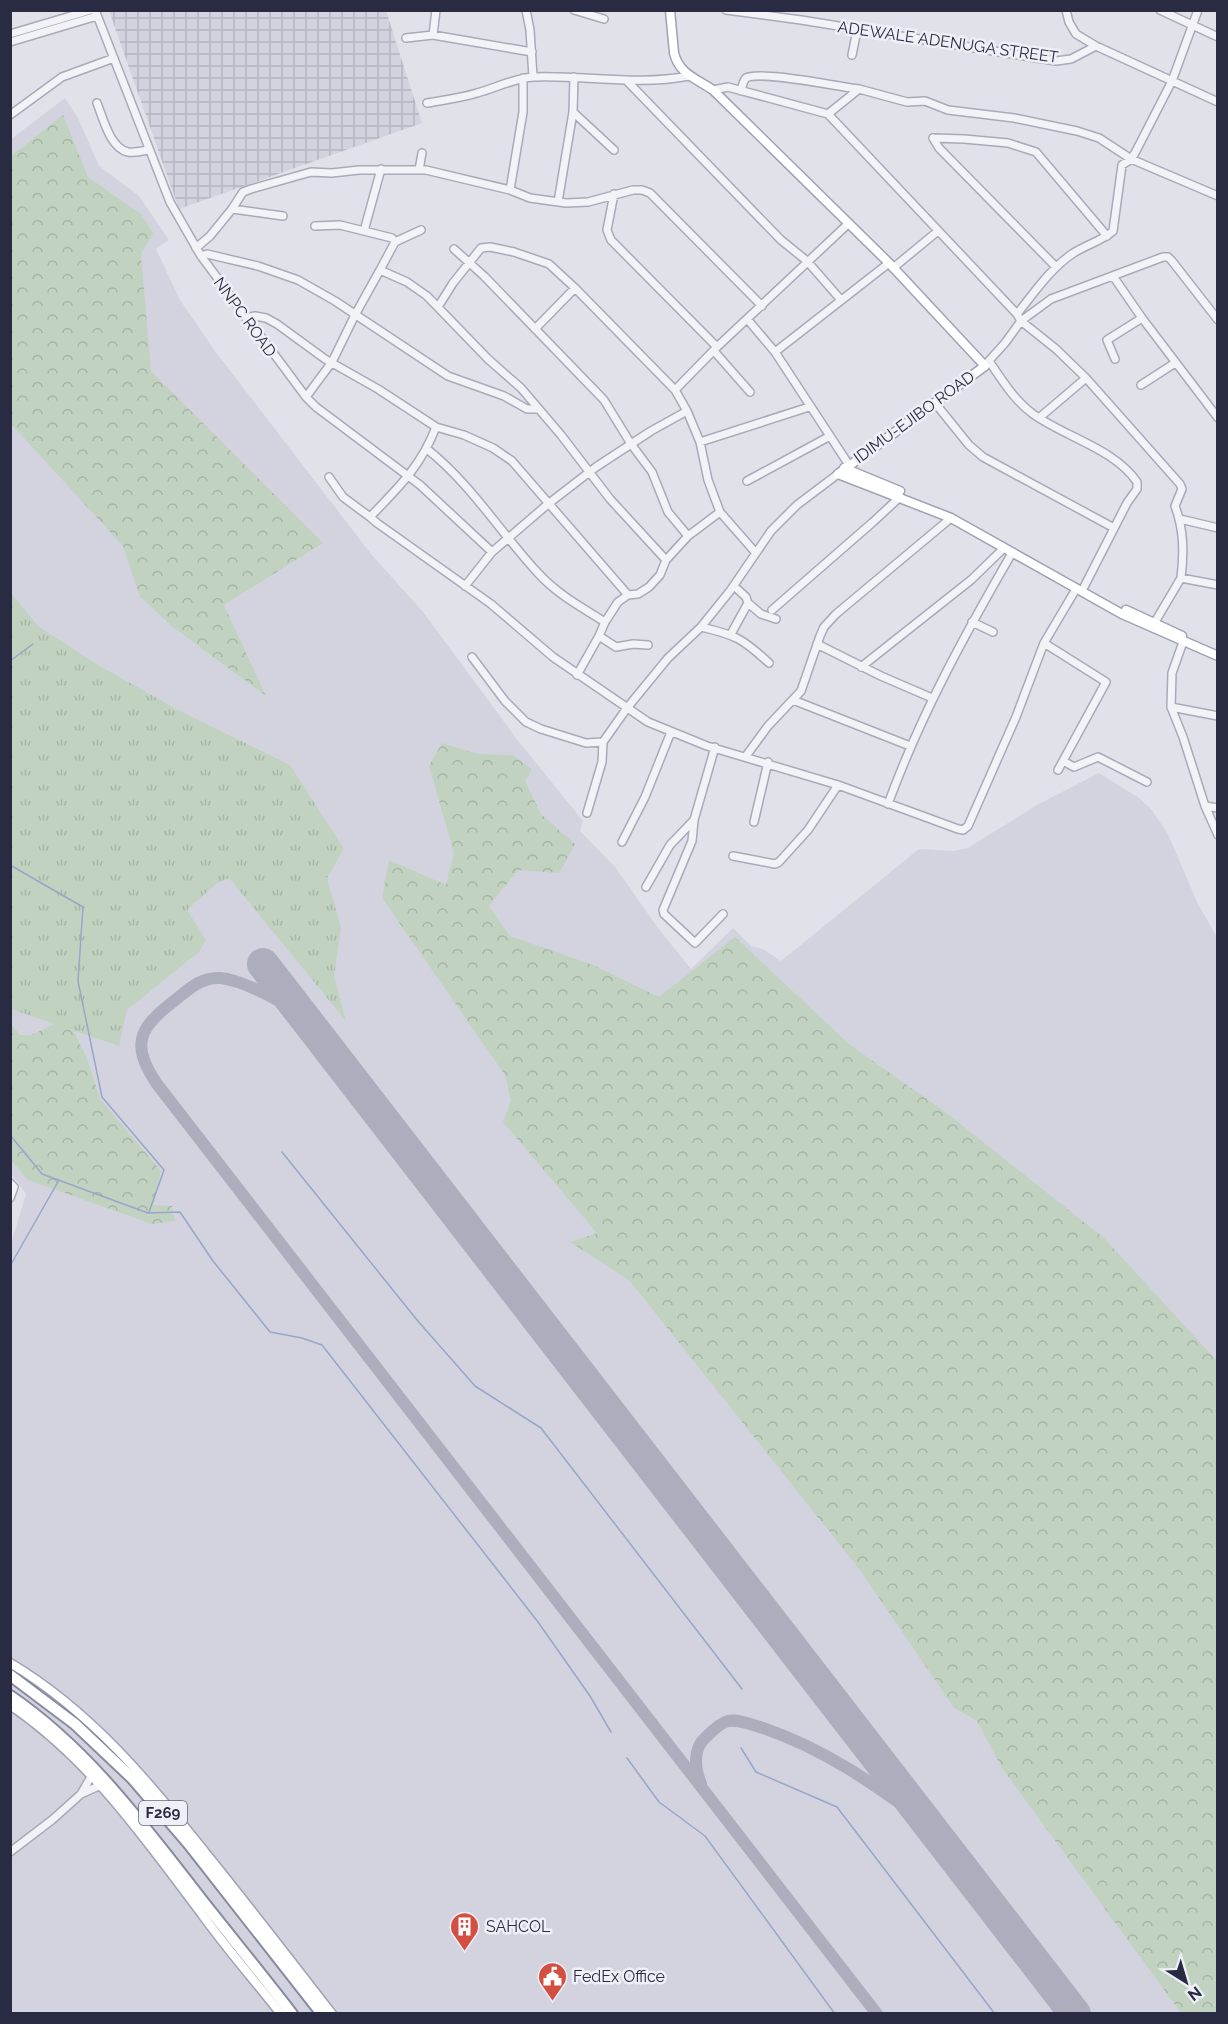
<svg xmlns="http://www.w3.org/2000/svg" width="1228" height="2024" font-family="Raleway,sans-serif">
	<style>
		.built { fill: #d2d3de }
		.industrial { fill: url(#industrial-grid) }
		.grass { fill: url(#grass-tufts) }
		.forest { fill: url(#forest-crowns) }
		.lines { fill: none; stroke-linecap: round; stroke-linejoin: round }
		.stream { stroke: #99a5ca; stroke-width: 1.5 }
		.taxiway { stroke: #acaebe; stroke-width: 12 }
		.runway { stroke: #acaebe; stroke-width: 32 }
		.minor-casing { stroke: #a9aab7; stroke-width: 10 }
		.major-casing { stroke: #9fa2b5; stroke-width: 11 }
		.highway-casing { stroke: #878aa0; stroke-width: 14 }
		.minor { stroke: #f3f3f7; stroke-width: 7 }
		.major { stroke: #fff; stroke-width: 8 }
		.highway { stroke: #fff; stroke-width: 10 }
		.labels { text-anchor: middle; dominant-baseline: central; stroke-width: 5; stroke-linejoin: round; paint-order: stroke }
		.shield { fill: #eff0f7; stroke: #646678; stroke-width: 1.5 }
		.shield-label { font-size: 15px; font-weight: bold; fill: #282b41 }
		.street-label { font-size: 16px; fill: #282b41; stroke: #eff0f7 }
		.poi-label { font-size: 16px; fill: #282b41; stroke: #eff0f7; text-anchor: start }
	</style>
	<defs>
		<pattern id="industrial-grid" width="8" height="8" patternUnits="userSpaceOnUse" patternTransform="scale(1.5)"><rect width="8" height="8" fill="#d2d3de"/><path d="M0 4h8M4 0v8" fill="none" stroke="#b4b5c0"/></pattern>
		<pattern id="grass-tufts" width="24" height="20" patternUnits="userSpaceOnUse" patternTransform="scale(1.5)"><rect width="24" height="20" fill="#c1d3c0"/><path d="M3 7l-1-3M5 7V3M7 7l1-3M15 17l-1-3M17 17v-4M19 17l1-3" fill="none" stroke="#a6b5a6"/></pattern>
		<pattern id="forest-crowns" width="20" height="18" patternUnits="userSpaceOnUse" patternTransform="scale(1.5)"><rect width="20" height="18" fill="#c1d3c0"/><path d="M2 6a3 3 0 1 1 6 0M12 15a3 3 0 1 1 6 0" fill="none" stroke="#a6b5a6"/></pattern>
	</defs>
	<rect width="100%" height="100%" fill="#e0e1e9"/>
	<path class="built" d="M 65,98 L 78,118 L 99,166 L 139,196 L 169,240 L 156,249 L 180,300 L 215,351 L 371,554 L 423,612 L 516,738 L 583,821 L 580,831 L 615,867 L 658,928 L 691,969 L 733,928 L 751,946 L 763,949 L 781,961 L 919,849 L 954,851 L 968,848 L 1035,806 L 1099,773 L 1139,798 L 1151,809 L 1168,834 L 1197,902 L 1218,939 L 1217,2013 L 11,2013 L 10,1247 L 26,1194 L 10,1172 L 10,140 Z"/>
	<path class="industrial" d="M 109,11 L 386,11 L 422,123 L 179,209 Z"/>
	<path class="grass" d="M 10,592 L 39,627 L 98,665 L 178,710 L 290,765 L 344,849 L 327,878 L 341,928 L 334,976 L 346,1021 L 229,878 L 217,883 L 187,910 L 206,940 L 200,951 L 127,1010 L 119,1046 L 11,1009 Z"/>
	<path class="forest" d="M 63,115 L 88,177 L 141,214 L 153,233 L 141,254 L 151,371 L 323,543 L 224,605 L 266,696 L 174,628 L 140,597 L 123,546 L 11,424 L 11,156 Z
		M 442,743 L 478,754 L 512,755 L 532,769 L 525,781 L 541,814 L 575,844 L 559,873 L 518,870 L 489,906 L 510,936 L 593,965 L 659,997 L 735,937 L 849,1044 L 948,1114 L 1104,1238 L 1217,1361 L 1217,2013 L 1181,2013 L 1002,1768 L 977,1721 L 954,1708 L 860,1570 L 629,1280 L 570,1242 L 597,1233 L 503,1122 L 511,1101 L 505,1075 L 382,898 L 389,860 L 446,885 L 454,853 L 429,766 Z
		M 59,1022 L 74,1032 L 87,1058 L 100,1099 L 161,1171 L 154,1205 L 172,1206 L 175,1221 L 152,1224 L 28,1180 L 11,1160 L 11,1024 L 20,1035 L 31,1035 Z"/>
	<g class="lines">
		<path class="stream" d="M 10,661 L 33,644
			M 10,865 L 83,907 L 78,981 L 102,1097 L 164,1170 L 149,1212
			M 10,1135 L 42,1174 L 148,1213 L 180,1212 L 213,1261 L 270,1332 L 302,1338 L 322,1345 L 538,1622 L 590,1696 L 611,1732
			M 282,1152 L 417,1320 L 475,1386 L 541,1428 L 742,1689
			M 10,1266 L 59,1180
			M 741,1748 L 756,1772 L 837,1807 L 995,2014
			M 627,1758 L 659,1802 L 705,1836 L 835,2014"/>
		<path class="taxiway" d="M 304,1015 C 284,1003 243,980 220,978 C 203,977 191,987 179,997 C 143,1025 127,1040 157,1084 L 877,2014
			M 701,1784 C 695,1769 692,1749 706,1737 C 711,1732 720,1723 728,1721 C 739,1719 753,1725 763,1728 C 827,1750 875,1785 929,1824"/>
		<path class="runway" d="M 263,964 L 1075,2014"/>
		<defs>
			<path id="minor" d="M 95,10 L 170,202 L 201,256 L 306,397 L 316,407 L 420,485 L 492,552
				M 526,10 L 530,30 L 533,77
				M 574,10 L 604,19
				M 726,10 L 801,20 L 1056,61 L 1071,59 L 1096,46
				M 1066,10 L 1069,22 L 1076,34 L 1096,46 L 1218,102
				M 1160,10 L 1218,37
				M 1198,10 L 1172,81 L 1135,153 L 1131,159 L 1122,165 L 1113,231 C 1102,241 1085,245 1072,254 C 1050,269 1034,293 1017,314 L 1021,321 L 1056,349 L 1086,378 L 1180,484 L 1182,489 L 1175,506 C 1184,530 1184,553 1181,578 L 1218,585
				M 10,34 L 91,10
				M 433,35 L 436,10
				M 406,38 L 433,35 L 532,52
				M 10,42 L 97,16
				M 852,55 L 857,30
				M 628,82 L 781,240 L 807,261 L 841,300
				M 713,90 L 728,87 L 828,114 L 859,89 L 907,102 L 925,101 L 948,110 L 1014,118 L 1077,131 L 1099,138 L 1131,159 L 1218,196
				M 741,91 C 742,87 743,81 746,78 C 759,70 839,87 859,89
				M 97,103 C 103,118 110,148 128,152 C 135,153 142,151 148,150
				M 427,103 C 444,100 461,98 477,93 C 496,88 514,78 534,77 C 586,75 637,86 689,76
				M 573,112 L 614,150
				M 828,114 L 1017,314
				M 10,115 L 62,77 L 114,58
				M 933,138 L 964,139 L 1008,143 L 1036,152 L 1107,236
				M 933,138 L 939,148 L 1056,267
				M 419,170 L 422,153
				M 510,190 L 523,112 L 523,78
				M 614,194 L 607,230 L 611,240 L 717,347
				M 558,202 L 573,112 L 574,77
				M 232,209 L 243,192 L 251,189 L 311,172 L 332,173 L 359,170 L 426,170 L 510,190 L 530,198 L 566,203 L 588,202 L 633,190 L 642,190 L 650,193 L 762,306
				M 315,226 L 340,225 L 392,238 L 395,242 L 380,270
				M 364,231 L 381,169
				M 395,242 L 421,230
				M 196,248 L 210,236 L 232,209 L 283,216
				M 454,249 L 484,276 L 604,400 L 631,444 L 652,472 L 668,512 L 688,536 L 720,512
				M 201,256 L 207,254 L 258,266 L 298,280 L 335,301 L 448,376 L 504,396 L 527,409 L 538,409
				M 893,268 L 938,231
				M 1113,276 L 1142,318 L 1218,418
				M 438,307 L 453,283 L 481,248 L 490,247 L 514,252 L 549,264 L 575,288 L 675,390
				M 246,318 L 255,316 L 266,318 L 277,324 L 325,359 L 378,389 L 436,427 L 464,435 L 493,448 L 512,461 L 628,595
				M 748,320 L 775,352 L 849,465
				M 535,329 L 575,288
				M 714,351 L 750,392
				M 775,352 L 889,263
				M 1115,359 L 1107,340 L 1142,318
				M 989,361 C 1002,380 1014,400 1033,414 C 1065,437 1115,449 1137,482 L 1137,489 L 1127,503 L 1084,587
				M 986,364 L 1005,343 L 1021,321 L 1051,299 L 1163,257 L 1168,257 L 1172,261 L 1218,320
				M 1141,385 L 1175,363
				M 306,397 L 332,362 L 355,315 L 380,270 L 407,282 L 427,296 L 488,359 L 521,388 L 561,435 L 610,499 L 666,560
				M 935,403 L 969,445 L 983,457 L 1114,528
				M 1039,418 L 1086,378
				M 436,427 C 421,466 399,487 370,517 L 377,523 L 491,604 L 553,657 L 648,722 L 707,746 L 838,785 L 958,829 L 963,830 L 968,826 L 1016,717 L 1044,643 L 1076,589
				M 700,442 L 809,407
				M 427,449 C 471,484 500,532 538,573 C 557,594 581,607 605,622 L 599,636 L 577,675
				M 329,477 L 343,497 L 370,517
				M 747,481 L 830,436
				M 1180,519 L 1218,528
				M 755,552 L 720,512 L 708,480 L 700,442 L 687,411 L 675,390 L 717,347 L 849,223
				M 465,586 L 492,552 L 548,504 L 596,467 L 651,431 L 687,411
				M 748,603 L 761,614 L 776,619
				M 772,610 L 873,522 L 900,497
				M 605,622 L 618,602 L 628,595 L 638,594 L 649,587 L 660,575 L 666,560 L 688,536
				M 972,622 L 993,632
				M 1155,622 L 1181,578
				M 701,627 C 736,635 743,639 769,663
				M 731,634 L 748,603 L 746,597 L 734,586
				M 599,636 L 616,647 L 633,644 L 648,645
				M 1183,642 L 1172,673 L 1171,707 L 1183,737 L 1205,806 L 1218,835
				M 1044,643 L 1106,682 L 1058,770
				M 817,644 L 881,676 L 932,698
				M 472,657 L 505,701 L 526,722 L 541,729 L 586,743 L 603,742
				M 861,667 L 971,580 L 1004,548
				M 793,700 L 910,746
				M 1171,707 L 1218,716
				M 715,747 L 694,820 L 692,841 L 663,910 L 664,914 L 695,943 L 723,914
				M 746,756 L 768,726 L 801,691 L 820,636 L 824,627 L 836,614 L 951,518
				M 1063,761 L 1074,767 L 1098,757 L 1147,782
				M 888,804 C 921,714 964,636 1012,553
				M 1205,806 L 1218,808
				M 587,813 L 602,762 L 603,742 L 627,708 L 668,658 L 701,627 L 730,591 L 771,531 L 797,505 L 838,474
				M 754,822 L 768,762
				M 622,842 L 645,797 L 671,732
				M 733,856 L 775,864 L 779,862 L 808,830 L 838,785
				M 646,887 L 670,845 L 694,820
				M 10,1183 L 14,1187 L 10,1198
				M 81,1794 L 101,1785
				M 10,1852 L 52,1820 L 81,1794 L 92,1775"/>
			<path id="major" d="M 670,10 L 674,53 C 679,74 697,79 713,90 L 889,263 L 985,366 L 838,474
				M 844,468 L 900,491
				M 838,474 L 951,518 L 1122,614 L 1218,656
				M 1126,610 L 1182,636
				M 10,1663 C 91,1711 151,1784 208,1856 C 250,1908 291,1961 332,2014
				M 10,1705 C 91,1760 146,1840 204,1917 C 228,1950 255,1981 281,2014"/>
			<path id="highway" d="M 10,1675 L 75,1724 L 132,1778 L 188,1843 L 322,2014
				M 10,1696 C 88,1749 144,1826 201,1899 C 231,1937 262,1975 292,2014"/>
		</defs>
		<use href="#minor" class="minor-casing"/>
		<use href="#major" class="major-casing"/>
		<use href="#highway" class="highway-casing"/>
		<use href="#minor" class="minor"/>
		<use href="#major" class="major"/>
		<use href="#highway" class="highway"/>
	</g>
	<defs>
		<symbol id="building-pin" viewBox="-11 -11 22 30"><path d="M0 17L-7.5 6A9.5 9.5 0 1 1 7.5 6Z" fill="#d24f41" stroke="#eff0f7"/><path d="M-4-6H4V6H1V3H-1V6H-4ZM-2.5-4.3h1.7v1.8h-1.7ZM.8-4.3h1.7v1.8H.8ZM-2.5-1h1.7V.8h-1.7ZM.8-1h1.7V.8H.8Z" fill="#fff"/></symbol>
		<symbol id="civic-pin" viewBox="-11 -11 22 30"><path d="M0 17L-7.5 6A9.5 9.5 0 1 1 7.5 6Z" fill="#d24f41" stroke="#eff0f7"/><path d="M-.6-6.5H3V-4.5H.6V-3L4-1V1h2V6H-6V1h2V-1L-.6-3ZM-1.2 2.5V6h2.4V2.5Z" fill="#fff"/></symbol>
	</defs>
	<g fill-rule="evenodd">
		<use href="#building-pin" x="448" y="1910" width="33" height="45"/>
		<use href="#civic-pin" x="536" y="1960" width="33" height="45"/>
	</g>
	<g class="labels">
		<rect class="shield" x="139" y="1801" width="48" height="24" rx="4.5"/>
		<g class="shield-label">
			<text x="163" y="1813">F269</text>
		</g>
		<g class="street-label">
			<text transform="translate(948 42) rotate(8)">ADEWALE ADENUGA STREET</text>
			<text transform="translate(245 317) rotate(54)">NNPC ROAD</text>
			<text transform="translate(914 417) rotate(-36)">IDIMU-EJIBO ROAD</text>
		</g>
		<g class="poi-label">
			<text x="486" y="1926">SAHCOL</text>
			<text x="573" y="1976">FedEx Office</text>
		</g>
	</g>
	<rect width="1228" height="2024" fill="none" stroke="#282b41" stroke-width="24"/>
	<g transform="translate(1186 1982) rotate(143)" stroke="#eff0f7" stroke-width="4.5" paint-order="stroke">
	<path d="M0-4.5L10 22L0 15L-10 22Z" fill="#282b41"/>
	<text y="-9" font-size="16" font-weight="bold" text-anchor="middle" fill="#282b41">N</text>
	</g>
</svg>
